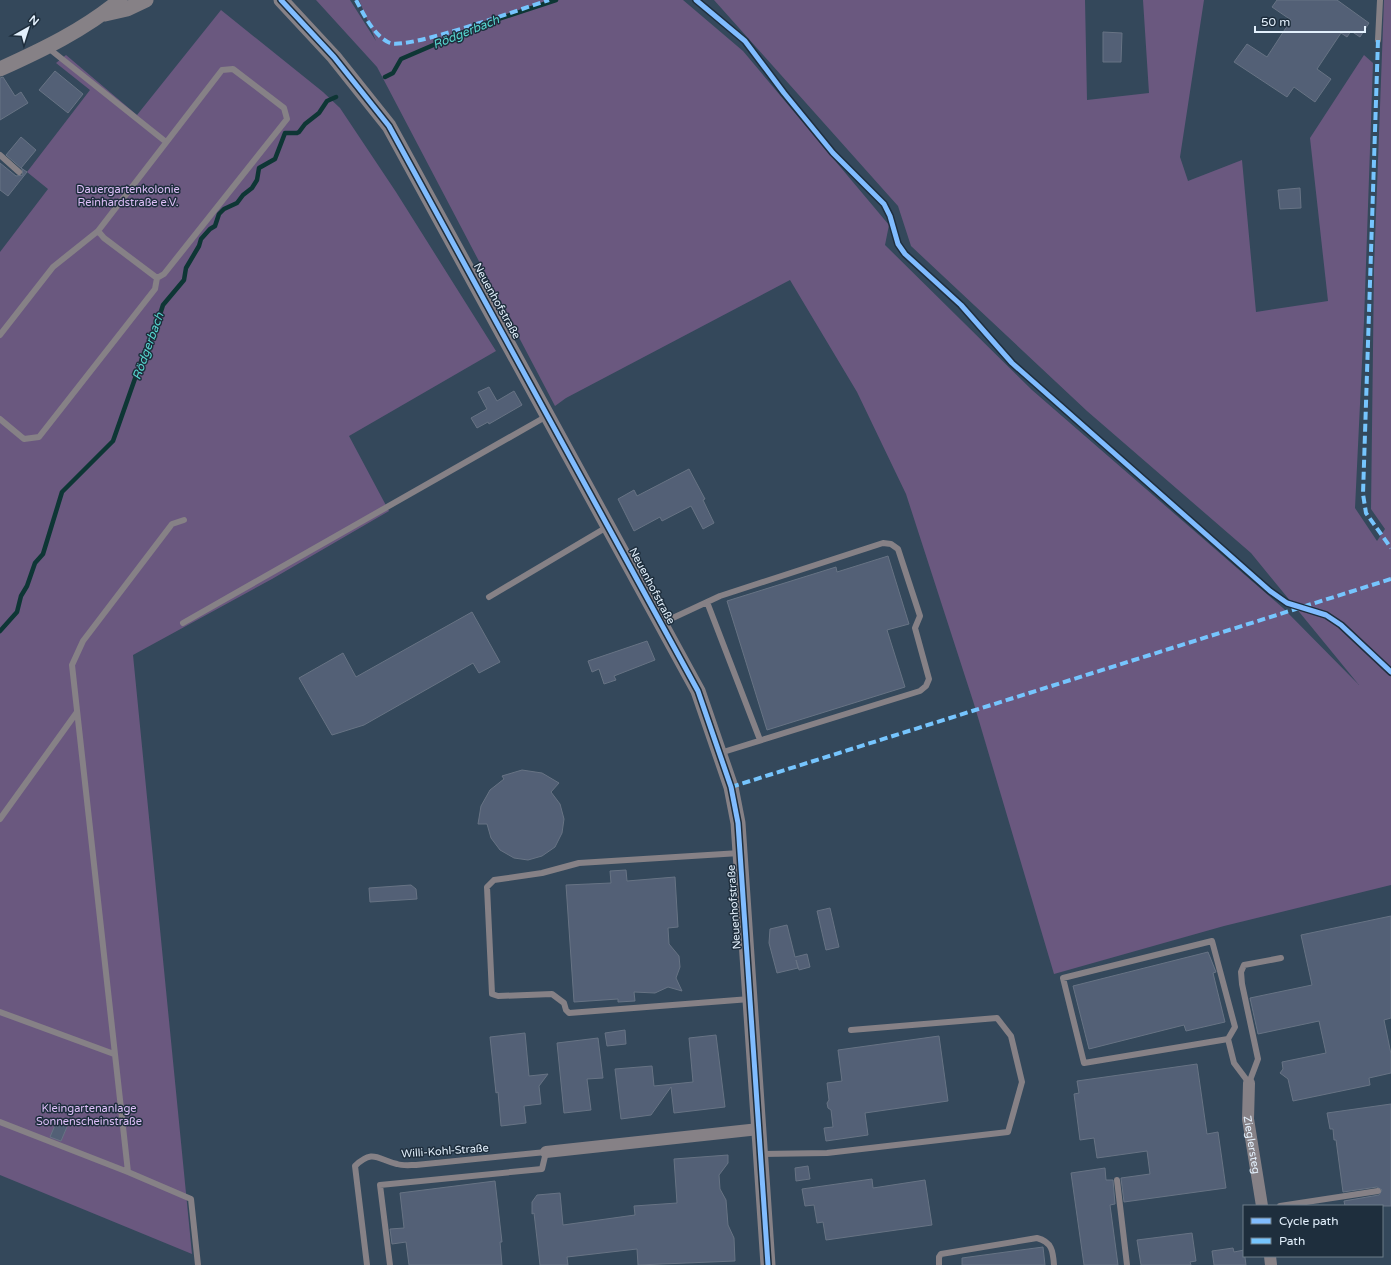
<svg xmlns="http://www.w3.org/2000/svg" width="1391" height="1265" font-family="'Varela Round',sans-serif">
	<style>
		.green { fill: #6a587f }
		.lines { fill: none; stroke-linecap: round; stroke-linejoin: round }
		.stream { stroke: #0e3635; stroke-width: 4.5 }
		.building { fill: #536076; stroke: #677384 }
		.service { stroke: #868186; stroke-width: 6 }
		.minor { stroke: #868186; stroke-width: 12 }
		.tertiary { stroke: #868186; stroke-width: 15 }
		.quiet { stroke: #76c5fe; stroke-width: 4; stroke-dasharray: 8 4; stroke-linecap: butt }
		.cycleway-casing { stroke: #1e2e3d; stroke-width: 8 }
		.cycleway { stroke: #80bcff; stroke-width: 5 }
		.labels { text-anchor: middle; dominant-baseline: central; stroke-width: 3; stroke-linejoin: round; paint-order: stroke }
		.park-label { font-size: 11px; fill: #debff8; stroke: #1e2e3d }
		.street-label { font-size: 11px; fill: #e3f0fc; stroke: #1e2e3d }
		.water-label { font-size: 12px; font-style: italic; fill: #57d8d0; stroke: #1e2e3d }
	</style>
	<rect width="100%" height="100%" fill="#34485b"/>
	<path class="green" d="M 316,0 L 350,0 L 376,41 L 359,0 L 683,0 L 743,51 L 889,225 L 885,245 L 1032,390 L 1283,608 L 1359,685 L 1251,553 L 1087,411 L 911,246 L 898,206 L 714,0 L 1085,0 L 1087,100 L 1149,93 L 1143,0 L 1204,0 L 1180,157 L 1188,181 L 1242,160 L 1256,312 L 1328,301 L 1310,138 L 1364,55 L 1373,63 L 1364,321 L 1355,508 L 1377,541 L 1385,529 L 1371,509 L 1374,268 L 1384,0 L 1391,0 L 1391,885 L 1224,926 L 1054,974 L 974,704 L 906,494 L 857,392 L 790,280 L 566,398 L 555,406 L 377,67 Z
		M 221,10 L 323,92 L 340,108 L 396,192 L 496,351 L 349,436 L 389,511 L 272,579 L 133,655 L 192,1254 L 0,1175 L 0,252 L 48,189 L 27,172 L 90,90 L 56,63 L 66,55 L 137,115 Z"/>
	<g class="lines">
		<path class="stream" d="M 385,77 L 393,73 L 401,59 L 480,25 L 556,0
			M 0,631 L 17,612 L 21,596 L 27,586 L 35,563 L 43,554 L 62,492 L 113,441 L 144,353 L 156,327 L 163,305 L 184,280 L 186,268 L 199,246 L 201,239 L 210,229 L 215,226 L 219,214 L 224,209 L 237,203 L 243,195 L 252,188 L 257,180 L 259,168 L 275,159 L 285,133 L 297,133 L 299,132 L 305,124 L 319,113 L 327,101 L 336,97"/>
	</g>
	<path class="building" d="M 1277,0 L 1337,0 L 1369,23 L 1360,37 L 1351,31 L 1347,37 L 1341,33 L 1317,69 L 1331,79 L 1315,102 L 1294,87 L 1287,97 L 1234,62 L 1247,44 L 1267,57 L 1291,20 L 1272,7 Z
		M 1103,32 L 1122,33 L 1121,62 L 1103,62 Z
		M 55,71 L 83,94 L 68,113 L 39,90 Z
		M 3,77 L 15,96 L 21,92 L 28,103 L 0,120 L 0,78 Z
		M 21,137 L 36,150 L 21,168 L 27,172 L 8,196 L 0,190 L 0,163 L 16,176 L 23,175 L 22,169 L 6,155 Z
		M 1300,188 L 1301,208 L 1280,209 L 1278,190 Z
		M 489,387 L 497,401 L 514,391 L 522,405 L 489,424 L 488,422 L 477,428 L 471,418 L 487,409 L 478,392 Z
		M 689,469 L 705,499 L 703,500 L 714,523 L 703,529 L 691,506 L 662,521 L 660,517 L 634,531 L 618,499 L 634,490 L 637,496 Z
		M 888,556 L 909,624 L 887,630 L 905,687 L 767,730 L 727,601 L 836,567 L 837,572 Z
		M 472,612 L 500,662 L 479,673 L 473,663 L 364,725 L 332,735 L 299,678 L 343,653 L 356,677 Z
		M 647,641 L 655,660 L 614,676 L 616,680 L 604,684 L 599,669 L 592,672 L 588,661 Z
		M 522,770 L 542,773 L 559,783 L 551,792 L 560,804 L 564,819 L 562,833 L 555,847 L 542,856 L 528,860 L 514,858 L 500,850 L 491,838 L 487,824 L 478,824 L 481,806 L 490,790 L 504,779 L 502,776 Z
		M 626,870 L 627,881 L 675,877 L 678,927 L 668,928 L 669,944 L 679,956 L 680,967 L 676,978 L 682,991 L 668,987 L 655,993 L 634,992 L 635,1001 L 618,1002 L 618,999 L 574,1002 L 566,885 L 611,883 L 610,871 Z
		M 411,885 L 416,889 L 417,899 L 370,902 L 369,888 Z
		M 830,908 L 839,947 L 826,950 L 817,911 Z
		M 1391,916 L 1391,1018 L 1384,1020 L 1391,1054 L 1391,1073 L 1369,1078 L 1370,1085 L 1293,1101 L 1288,1079 L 1280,1073 L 1283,1069 L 1282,1062 L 1326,1053 L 1319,1021 L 1258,1034 L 1250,998 L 1312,985 L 1301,935 Z
		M 787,925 L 795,957 L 807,954 L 810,967 L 799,970 L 796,960 L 798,968 L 777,973 L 769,943 L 770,929 Z
		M 1208,952 L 1216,972 L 1213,973 L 1225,1022 L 1186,1031 L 1184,1025 L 1089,1049 L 1073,986 Z
		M 625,1030 L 626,1044 L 607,1046 L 605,1033 Z
		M 525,1033 L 529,1076 L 548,1074 L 539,1086 L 541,1104 L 524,1106 L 526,1123 L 501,1126 L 498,1092 L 496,1093 L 490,1037 Z
		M 716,1035 L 725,1107 L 674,1113 L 671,1087 L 651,1115 L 621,1119 L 615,1069 L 652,1066 L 654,1086 L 693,1082 L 689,1038 Z
		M 939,1036 L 948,1101 L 865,1113 L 868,1135 L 826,1141 L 824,1128 L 833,1127 L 831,1110 L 828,1108 L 827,1103 L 829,1100 L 827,1083 L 842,1081 L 838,1050 Z
		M 598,1038 L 603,1078 L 587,1079 L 591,1110 L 564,1113 L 557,1043 Z
		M 1197,1064 L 1207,1134 L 1218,1132 L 1226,1188 L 1124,1202 L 1121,1178 L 1150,1174 L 1147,1151 L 1097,1158 L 1094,1138 L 1080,1140 L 1074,1094 L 1079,1093 L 1077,1081 Z
		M 1391,1104 L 1391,1206 L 1345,1206 L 1344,1201 L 1379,1195 L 1382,1190 L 1377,1187 L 1343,1192 L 1336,1140 L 1334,1140 L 1333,1129 L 1330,1129 L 1327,1113 Z
		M 58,1118 L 69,1122 L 61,1141 L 50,1137 Z
		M 728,1155 L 728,1163 L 719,1175 L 720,1189 L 726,1200 L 728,1225 L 734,1238 L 735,1261 L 638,1265 L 637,1249 L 567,1257 L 568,1265 L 540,1265 L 534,1213 L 532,1214 L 532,1202 L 537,1195 L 560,1193 L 563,1225 L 635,1215 L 634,1206 L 677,1203 L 674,1159 Z
		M 808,1166 L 810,1179 L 796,1181 L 795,1168 Z
		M 1105,1168 L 1106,1180 L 1113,1180 L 1115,1204 L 1110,1205 L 1118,1265 L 1084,1265 L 1071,1173 Z
		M 872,1179 L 873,1188 L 925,1180 L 932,1225 L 826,1240 L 823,1222 L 817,1223 L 814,1205 L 805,1206 L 802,1189 Z
		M 495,1181 L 502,1242 L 500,1242 L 502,1265 L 409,1265 L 406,1242 L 392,1244 L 390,1229 L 404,1228 L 400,1193 Z
		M 1192,1233 L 1196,1261 L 1190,1262 L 1191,1265 L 1141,1265 L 1137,1240 Z
		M 1043,1247 L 1045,1265 L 962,1265 L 962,1258 Z
		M 1233,1248 L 1234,1252 L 1244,1250 L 1246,1265 L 1214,1265 L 1212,1251 Z"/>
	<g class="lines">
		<path class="service" d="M 1378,40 L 1380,0
			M 47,47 L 166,142
			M 0,155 L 19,172
			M 98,231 L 104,238 L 157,278
			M 0,335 L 53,267 L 98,231 L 222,70 L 233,69 L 284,108 L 287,119 L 164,274 L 157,278 L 155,289 L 39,437 L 24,439 L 0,419
			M 489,597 L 607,527
			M 707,602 L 760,740
			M 183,623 L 547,416
			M 662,623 L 720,596 L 883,543 L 891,544 L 898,549 L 920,616 L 915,628 L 929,679 L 926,686 L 920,691 L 720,753
			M 0,819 L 77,712
			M 740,853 L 579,863 L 542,873 L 494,880 L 487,887 L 492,994 L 498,996 L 552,994 L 564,1003 L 566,1010 L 569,1013 L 750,999
			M 0,1012 L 114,1054
			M 1228,1039 L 1235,1027 L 1212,941 L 1063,978 L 1084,1063 L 1228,1039 L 1234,1063 L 1249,1083
			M 1249,1083 L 1258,1059 L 1242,984 L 1241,972 L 1244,965 L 1281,958
			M 0,1122 L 128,1172 L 191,1199 L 198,1265
			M 761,1154 L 827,1153 L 1008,1132 L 1022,1082 L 1011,1036 L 997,1018 L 851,1030
			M 128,1172 L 72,665 L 83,641 L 172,524 L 184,520
			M 1117,1180 L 1127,1265
			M 1280,1206 L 1378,1191
			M 367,1265 L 355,1166 C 373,1149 377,1159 397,1164 C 403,1166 410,1165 416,1165 L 546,1152 L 542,1169 L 380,1185 L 390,1265
			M 939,1265 L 939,1257 L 941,1254 L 1037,1238 C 1052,1242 1053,1251 1054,1265"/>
		<g class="minor">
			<path id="s1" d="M 1249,1083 L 1248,1119 L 1262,1206"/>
			<path d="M 546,1152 L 759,1129"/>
			<path d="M 1270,1256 L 1271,1265"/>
		</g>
		<path class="tertiary" d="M 281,0 L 334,57 L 389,126 L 698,691 L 731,787 L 738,823 L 768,1265
			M 105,14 L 127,9 L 146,0
			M 0,69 C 42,50 84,30 120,0"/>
		<path class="quiet" d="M 356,0 C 364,15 374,36 390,43 C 407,50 524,8 549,0
			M 1378,40 L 1363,494 L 1366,513 L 1391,548
			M 731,787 L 1391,579"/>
		<defs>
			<path id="cycleway" d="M 281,0 L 334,57 L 389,126 L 698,691 L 731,787 L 738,823 L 768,1265
				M 696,0 L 745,41 L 784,93 L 833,153 L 884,204 L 890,216 L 898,244 L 905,254 L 961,305 L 1012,363 L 1270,591 L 1287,603 L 1326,615 L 1341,625 L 1391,672"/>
		</defs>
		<use href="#cycleway" class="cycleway-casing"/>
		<use href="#cycleway" class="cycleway"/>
	</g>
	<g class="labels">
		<g class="park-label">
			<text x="128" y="189">Dauergartenkolonie<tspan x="128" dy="13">Reinhardstraße e.V.</tspan></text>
			<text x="89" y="1108">Kleingartenanlage<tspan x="89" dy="13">Sonnenscheinstraße</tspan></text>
		</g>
		<g class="street-label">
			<text transform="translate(497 301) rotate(61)">Neuenhofstraße</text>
			<text transform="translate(652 586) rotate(62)">Neuenhofstraße</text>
			<text transform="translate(734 907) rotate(-94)">Neuenhofstraße</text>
			<text stroke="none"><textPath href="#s1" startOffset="62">Zieglersteg</textPath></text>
			<text transform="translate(445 1151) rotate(-4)">Willi-Kohl-Straße</text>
		</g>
		<g class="water-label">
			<text transform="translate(466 32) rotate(-22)">Rödgerbach</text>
			<text transform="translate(148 346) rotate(-70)">Rödgerbach</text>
		</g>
	</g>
	<rect x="1243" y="1205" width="140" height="52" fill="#1e2e3d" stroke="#6d7c89"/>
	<rect x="1251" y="1218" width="20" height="6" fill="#80bcff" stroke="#6d7c89"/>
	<text x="1279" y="1225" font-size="12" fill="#e3f0fc">Cycle path</text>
	<rect x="1251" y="1238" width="20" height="6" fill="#76c5fe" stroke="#6d7c89"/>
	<text x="1279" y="1245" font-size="12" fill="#e3f0fc">Path</text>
	<g transform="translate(28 28) rotate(39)" stroke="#1e2e3d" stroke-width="3" paint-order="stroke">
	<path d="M0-3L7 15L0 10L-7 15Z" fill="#e3f0fc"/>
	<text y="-6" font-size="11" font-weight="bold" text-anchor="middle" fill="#e3f0fc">N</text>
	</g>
	<path d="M1255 26v6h110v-6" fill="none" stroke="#e3f0fc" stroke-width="2"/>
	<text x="1261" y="26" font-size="12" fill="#e3f0fc" stroke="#1e2e3d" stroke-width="3" paint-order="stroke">50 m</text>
</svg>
